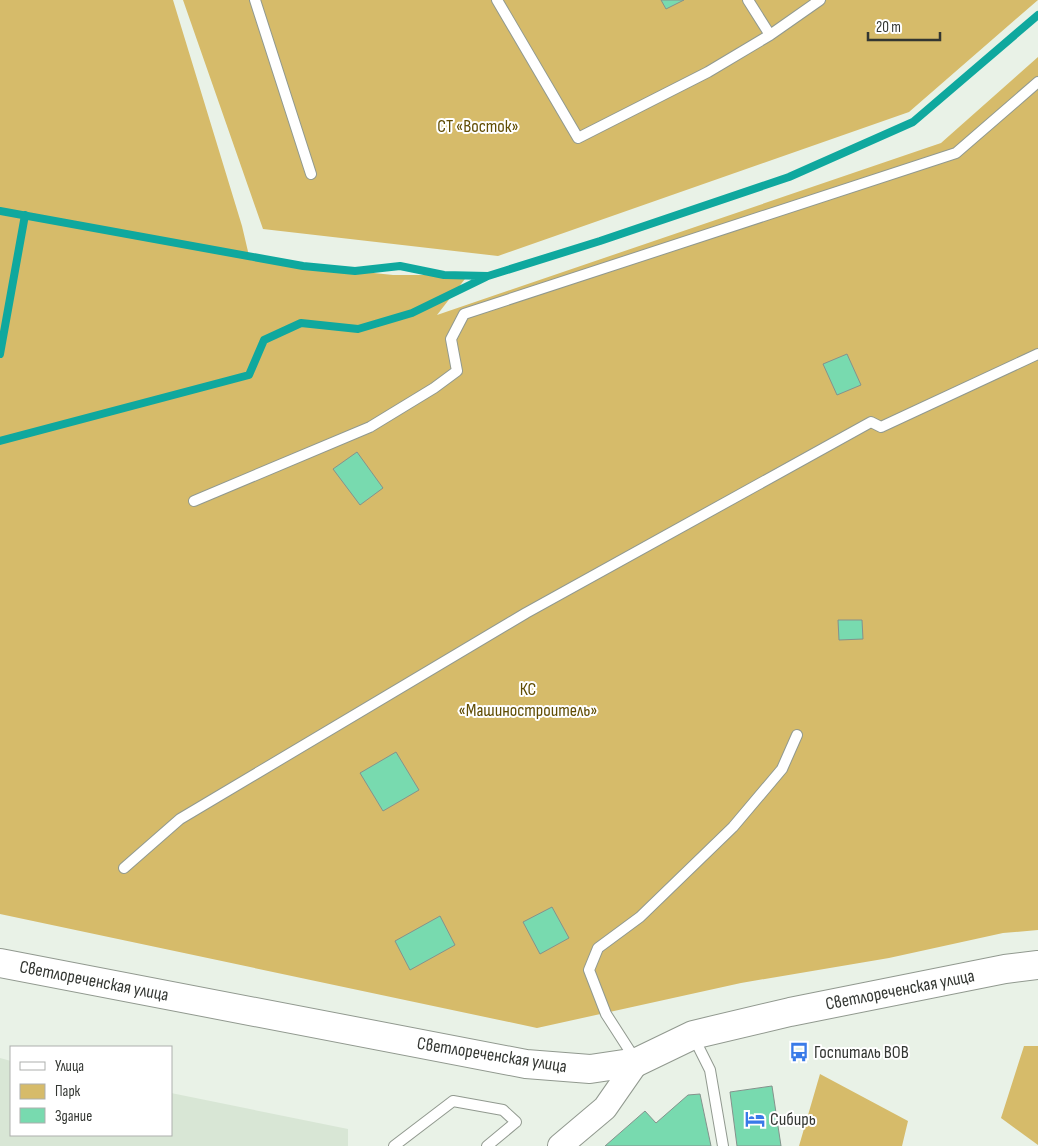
<svg xmlns="http://www.w3.org/2000/svg" width="1038" height="1146" font-family="'Sofia Sans Condensed',sans-serif">
	<style>
		.built { fill: #d8e6d5 }
		.green { fill: #d6bb6a }
		.lines { fill: none; stroke-linecap: round; stroke-linejoin: round }
		.stream { stroke: #0fa89e; stroke-width: 8 }
		.building { fill: #78daaf; stroke: #85928c }
		.service-casing { stroke: #91998f; stroke-width: 12 }
		.tertiary-casing { stroke: #91998f; stroke-width: 26 }
		.secondary-casing { stroke: #91998f; stroke-width: 30 }
		.service { stroke: #fff; stroke-width: 10 }
		.tertiary { stroke: #fff; stroke-width: 24 }
		.secondary { stroke: #fff; stroke-width: 28 }
		.labels { text-anchor: middle; dominant-baseline: central; stroke-width: 4; stroke-linejoin: round; paint-order: stroke }
		.park-label { font-size: 18px; fill: #614d04; stroke: #fff }
		.street-label { font-size: 18px; fill: #333632; stroke: #fff }
		.poi-label { font-size: 18px; fill: #333632; stroke: #fff; text-anchor: start }
	</style>
	<rect width="100%" height="100%" fill="#e9f2e7"/>
	<path class="built" d="M 0,1058 L 11,1061 L 11,1135 L 171,1135 L 171,1093 L 348,1129 L 348,1146 L 0,1146 Z"/>
	<path class="green" d="M 0,0 L 173,0 L 242,226 L 250,260 L 393,275 L 468,275 L 437,315 L 941,143 L 1038,57 L 1038,930 L 1003,933 L 889,958 L 741,983 L 537,1028 L 0,914 Z
		M 183,0 L 1038,0 L 909,112 L 498,256 L 263,229 Z
		M 1024,1046 L 1038,1046 L 1038,1145 L 1001,1118 Z
		M 820,1074 L 908,1121 L 902,1146 L 799,1146 Z"/>
	<g class="lines">
		<path class="stream" d="M 0,211 L 303,266 L 355,271 L 400,266 L 444,275 L 488,276 L 600,241 L 789,177 L 913,122 L 1038,15
			M 0,354 L 25,215
			M 0,441 L 249,375 L 264,340 L 301,323 L 358,329 L 412,313 L 486,277"/>
	</g>
	<path class="building" d="M 661,0 L 684,0 L 666,9 Z
		M 847,354 L 861,385 L 837,395 L 823,364 Z
		M 357,452 L 383,488 L 360,505 L 333,469 Z
		M 838,620 L 862,620 L 863,639 L 839,640 Z
		M 396,752 L 419,790 L 383,811 L 360,773 Z
		M 552,907 L 569,938 L 540,954 L 523,922 Z
		M 440,916 L 455,945 L 410,970 L 395,941 Z
		M 772,1086 L 781,1146 L 737,1146 L 730,1092 Z
		M 700,1094 L 711,1146 L 605,1146 L 645,1111 L 656,1123 L 688,1095 Z"/>
	<g class="lines">
		<defs>
			<path id="service" d="M 255,0 L 311,174
				M 497,0 L 578,138 L 708,72 L 770,35 L 820,0
				M 748,0 L 770,35
				M 194,501 L 370,427 L 434,388 L 457,371 L 451,339 L 464,314 L 956,153 L 1038,82
				M 124,868 L 180,819 L 526,613 L 871,422 L 881,427 L 1038,354
				M 693,1036 L 710,1070 L 723,1146
				M 635,1059 L 606,1014 L 589,970 L 598,948 L 640,917 L 733,827 L 782,769 L 797,735
				M 394,1146 L 453,1101 L 503,1110 L 516,1122 L 487,1146"/>
			<path id="tertiary" d="M 560,1146 L 605,1108 L 637,1062"/>
			<path id="secondary" d="M 0,963 L 526,1064 L 590,1069 L 637,1062 L 693,1035 L 790,1012 L 1005,969 L 1038,965"/>
		</defs>
		<use href="#service" class="service-casing"/>
		<use href="#tertiary" class="tertiary-casing"/>
		<use href="#secondary" class="secondary-casing"/>
		<use href="#service" class="service"/>
		<use href="#tertiary" class="tertiary"/>
		<use href="#secondary" class="secondary"/>
	</g>
	<defs>
		<symbol id="bus-bare" viewBox="-9 -9 18 18"><path d="M-5-6H5V4H4V6H2V4H-2V6H-4V4H-5ZM-3.5-4V0h7V-4ZM-3.5 1.2v1.5H-2V1.2ZM2 1.2v1.5H3.5V1.2Z" fill="#397ae8" stroke="#fff" stroke-width="2.5" paint-order="stroke"/></symbol>
		<symbol id="hotel-bare" viewBox="-9 -9 18 18"><path d="M-6-4.5h1.5V1H6V5H4.5V3h-9V5H-6ZM-4 0a1.8 1.8 0 1 1 3.6 0ZM.5 0V-2.5h3Q6-2.5 6 0Z" fill="#397ae8" stroke="#fff" stroke-width="2.5" paint-order="stroke"/></symbol>
	</defs>
	<g fill-rule="evenodd">
		<use href="#bus-bare" x="785" y="1038" width="28" height="28"/>
		<use href="#hotel-bare" x="741" y="1105" width="28" height="28"/>
	</g>
	<g class="labels">
		<g class="park-label">
			<text x="478" y="126">СТ «Восток»</text>
			<text x="528" y="689">КС<tspan x="528" dy="21">«Машиностроитель»</tspan></text>
		</g>
		<g class="street-label">
			<text transform="translate(94 981) rotate(11)">Светлореченская улица</text>
			<text transform="translate(900 990) rotate(-11)">Светлореченская улица</text>
			<text transform="translate(492 1055) rotate(9)">Светлореченская улица</text>
		</g>
		<g class="poi-label">
			<text x="814" y="1052">Госпиталь ВОВ</text>
			<text x="770" y="1119">Сибирь</text>
		</g>
	</g>
	<rect x="10" y="1046" width="162" height="90" fill="#ffffff" stroke="#adafad"/>
	<rect x="20" y="1062" width="25" height="8" fill="#ffffff" stroke="#adafad"/>
	<text x="55" y="1071" font-size="15" fill="#333632">Улица</text>
	<rect x="20" y="1084" width="25" height="15" fill="#d6bb6a" stroke="#adafad"/>
	<text x="55" y="1096" font-size="15" fill="#333632">Парк</text>
	<rect x="20" y="1108" width="25" height="15" fill="#78daaf" stroke="#adafad"/>
	<text x="55" y="1121" font-size="15" fill="#333632">Здание</text>
	<path d="M868 32v8h72v-8" fill="none" stroke="#333632" stroke-width="2.5"/>
	<text x="876" y="32" font-size="15" fill="#333632" stroke="#ffffff" stroke-width="4" paint-order="stroke">20 m</text>
</svg>
